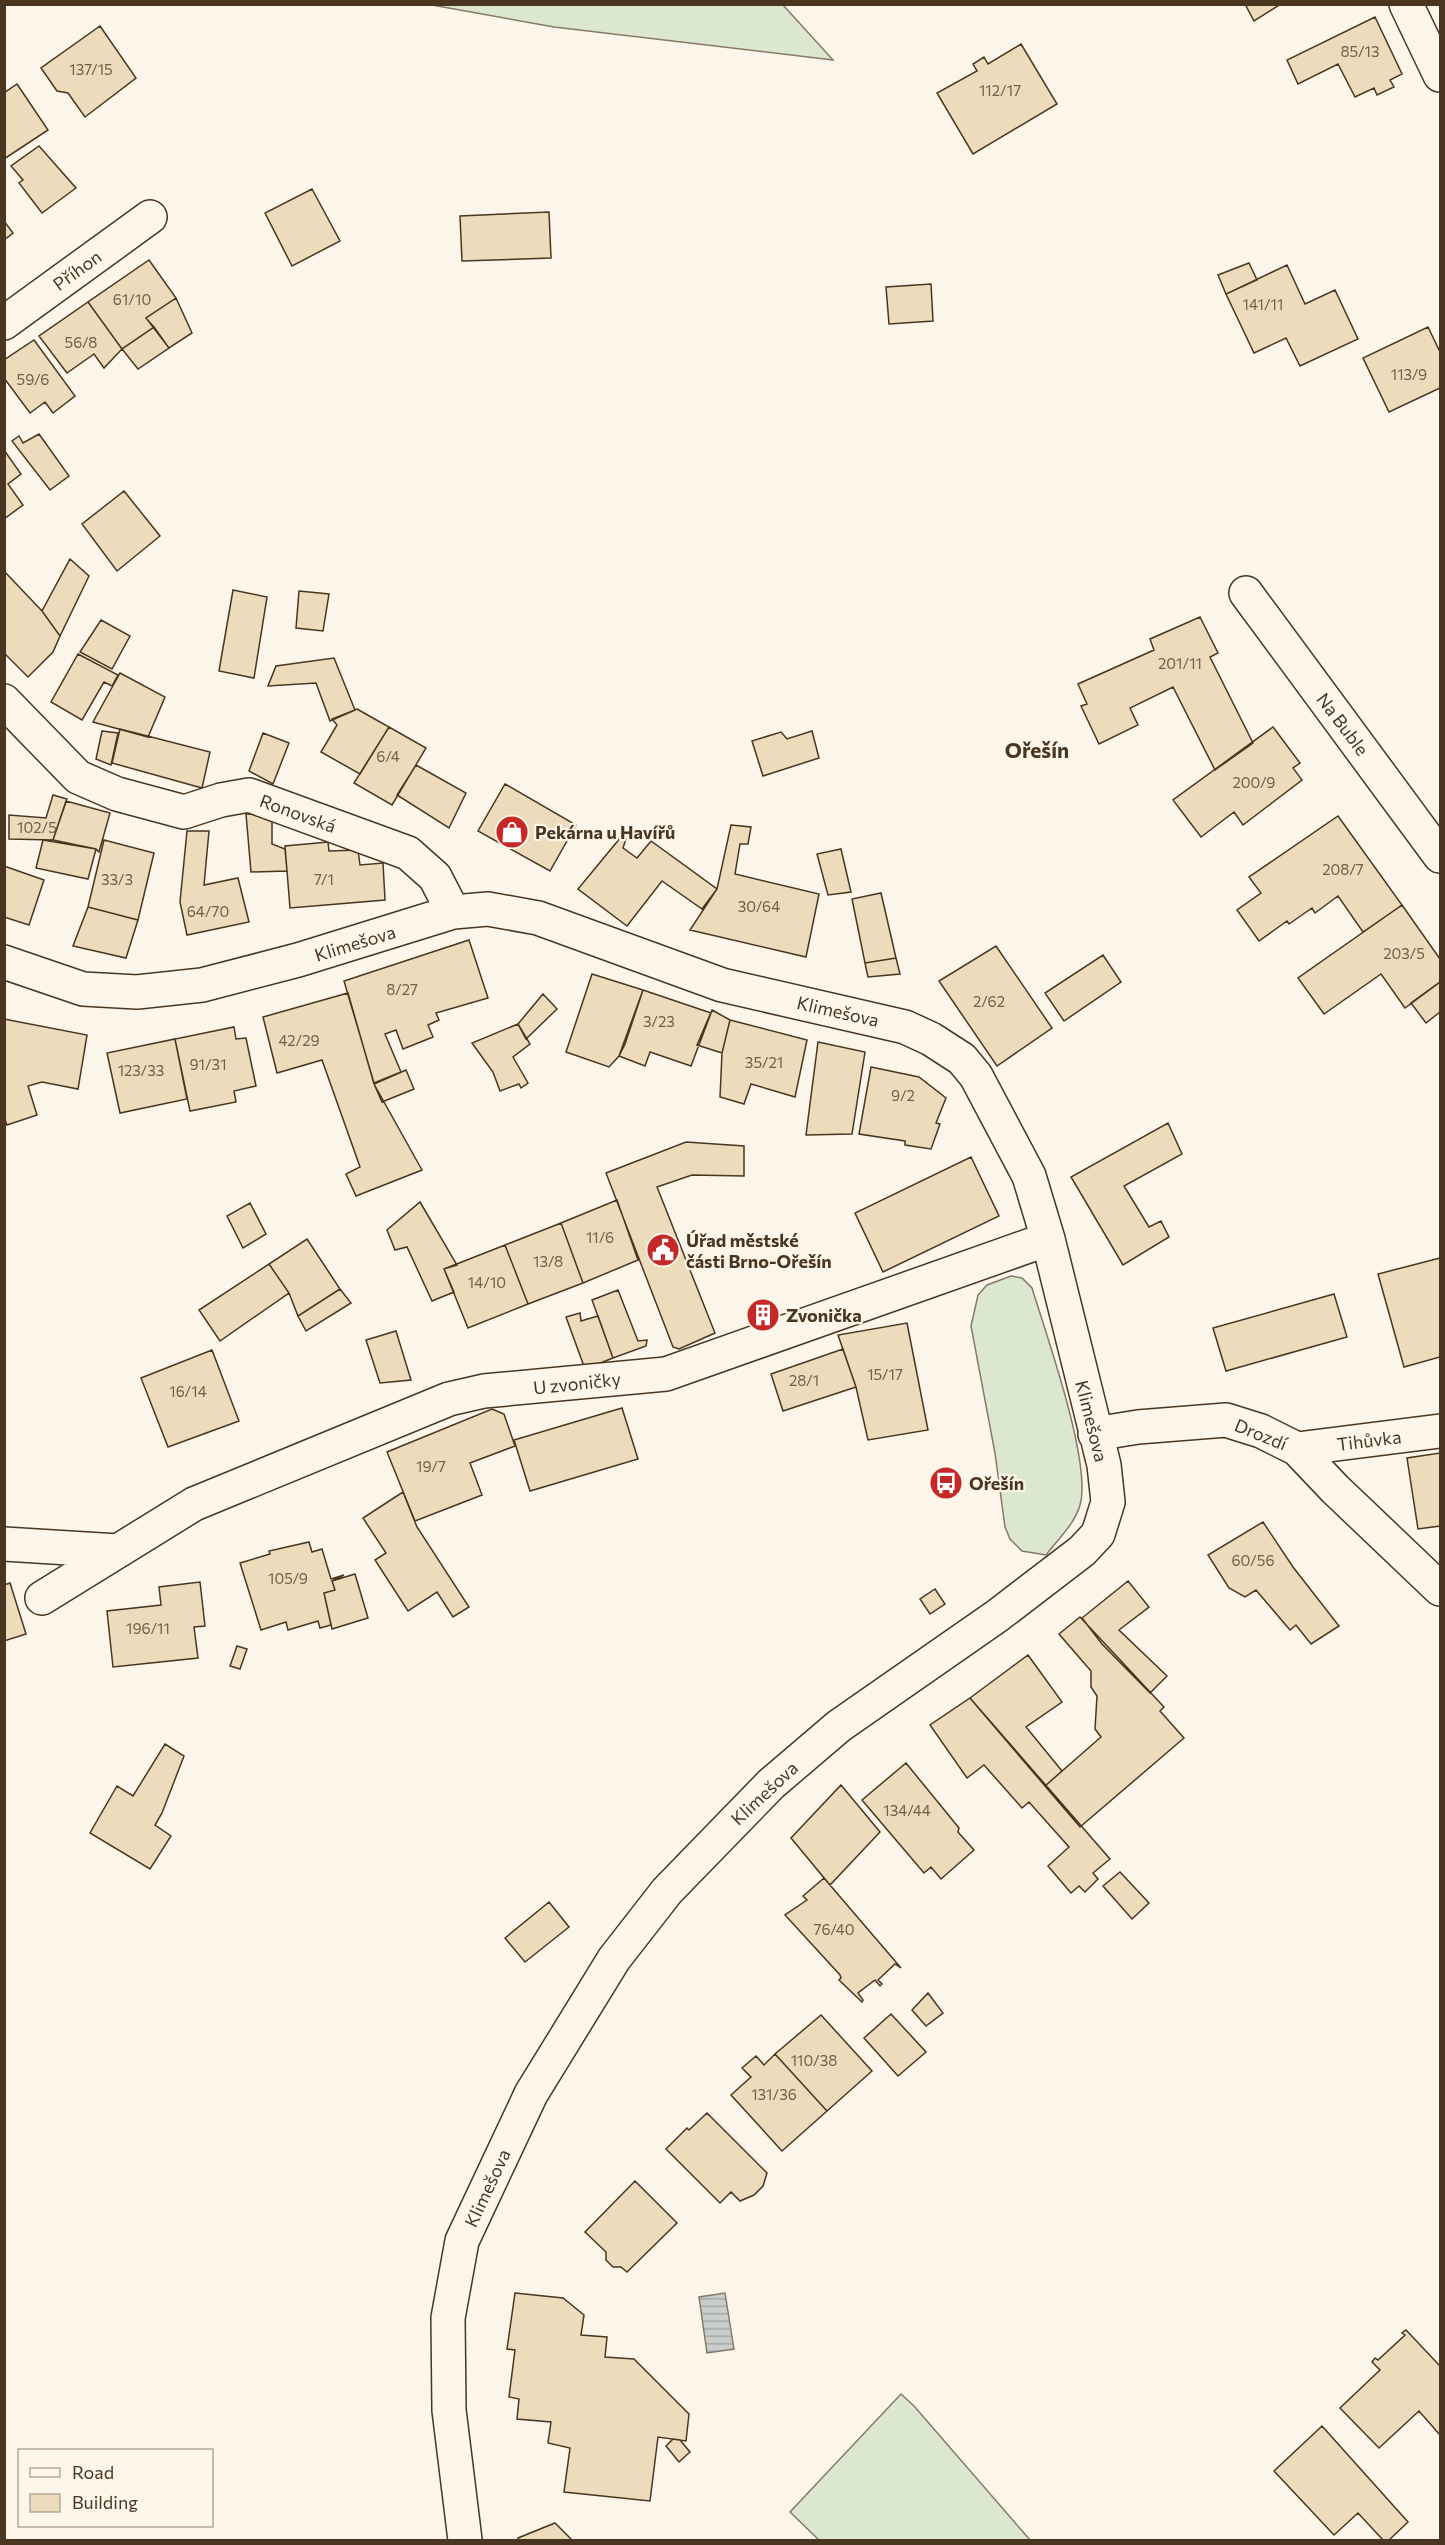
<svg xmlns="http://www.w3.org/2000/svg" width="1445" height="2545" font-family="Commissioner,sans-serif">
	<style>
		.grass { fill: #dce7d0; stroke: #887966; stroke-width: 1.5 }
		.water { fill: url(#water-rules); stroke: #887966; stroke-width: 1.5 }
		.building { fill: #ecdcbc; stroke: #4a3520; stroke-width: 1.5 }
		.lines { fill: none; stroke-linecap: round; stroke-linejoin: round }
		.minor-casing { stroke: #4a3520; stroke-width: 36 }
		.minor { stroke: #fbf6e9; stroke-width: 33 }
		.labels { text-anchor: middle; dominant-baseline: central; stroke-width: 4.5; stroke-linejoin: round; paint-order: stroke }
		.number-label { font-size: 15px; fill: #725f47 }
		.street-label { font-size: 18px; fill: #4a3520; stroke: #fbf6e9 }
		.poi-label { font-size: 18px; font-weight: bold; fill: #4a3520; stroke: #fbf6e9; text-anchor: start }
		.quarter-label { font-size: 21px; font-weight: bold; fill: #4a3520; stroke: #fbf6e9 }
	</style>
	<defs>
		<pattern id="water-rules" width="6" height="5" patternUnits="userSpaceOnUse" patternTransform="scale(1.5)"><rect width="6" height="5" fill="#c9cecd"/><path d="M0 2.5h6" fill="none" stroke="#a5a8a6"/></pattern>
	</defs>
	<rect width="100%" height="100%" fill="#fbf6e9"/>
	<path class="grass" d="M 432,5 L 783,5 L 833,60 L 554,27 Z
		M 1011,1276 L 1022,1278 L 1032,1288 C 1047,1337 1089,1455 1081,1501 C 1077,1522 1058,1539 1046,1555 L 1022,1551 L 1010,1539 L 1005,1527 L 995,1453 L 971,1326 L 978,1295 L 987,1285 Z
		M 901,2394 L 914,2406 L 1030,2540 L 819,2540 L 790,2512 Z"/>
	<path class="water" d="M 725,2293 L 734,2349 L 707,2353 L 699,2297 Z"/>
	<path class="building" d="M 1245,4 L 1281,4 L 1254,21 Z
		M 1375,17 L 1402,74 L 1390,80 L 1394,87 L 1377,95 L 1374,88 L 1355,97 L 1338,64 L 1298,84 L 1287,60 Z
		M 100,26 L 136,78 L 85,117 L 68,93 L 57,91 L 41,68 Z
		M 1021,44 L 1057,104 L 973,154 L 937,93 L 977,71 L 973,64 L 984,57 L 988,64 Z
		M 17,84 L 48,130 L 4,159 L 4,93 Z
		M 39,146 L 76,188 L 42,213 L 19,183 L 23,180 L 11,166 Z
		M 312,189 L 340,241 L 292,266 L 265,213 Z
		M 549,212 L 551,258 L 462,261 L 460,216 Z
		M 4,221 L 13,233 L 4,240 Z
		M 149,260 L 176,298 L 146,318 L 154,327 L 122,349 L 88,302 Z
		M 1249,263 L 1257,280 L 1226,294 L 1218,275 Z
		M 1287,265 L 1305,304 L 1335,290 L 1358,339 L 1300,366 L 1286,338 L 1254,353 L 1226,294 Z
		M 931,284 L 933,321 L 889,324 L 886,287 Z
		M 176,298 L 192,333 L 169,348 L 146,318 Z
		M 88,302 L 122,349 L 104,368 L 94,354 L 67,373 L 39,336 Z
		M 154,327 L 169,348 L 138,369 L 122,349 Z
		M 1428,327 L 1440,352 L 1440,388 L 1389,412 L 1363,358 Z
		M 34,340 L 75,396 L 53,413 L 45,402 L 30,413 L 4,378 L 4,360 Z
		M 39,434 L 69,476 L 50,490 L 12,441 L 19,436 L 23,443 Z
		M 4,450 L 21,474 L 8,484 L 23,505 L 4,519 Z
		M 124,491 L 160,536 L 117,571 L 82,524 Z
		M 70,559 L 89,576 L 60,636 L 42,611 Z
		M 4,571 L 42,611 L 60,636 L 53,652 L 28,677 L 4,653 Z
		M 233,590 L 267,597 L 254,678 L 219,671 Z
		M 299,591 L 329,594 L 323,631 L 296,628 Z
		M 1200,617 L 1218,653 L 1210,657 L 1253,743 L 1215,770 L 1173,687 L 1130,708 L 1138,725 L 1099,744 L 1081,706 L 1087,704 L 1078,684 L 1154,650 L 1150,639 Z
		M 101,620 L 130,636 L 112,669 L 80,652 Z
		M 78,654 L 118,675 L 112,686 L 104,682 L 82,720 L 51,702 Z
		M 334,658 L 355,710 L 330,721 L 316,683 L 268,686 L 276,666 Z
		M 120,673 L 165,697 L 148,737 L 93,722 Z
		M 357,709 L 389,727 L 360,774 L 321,752 L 337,725 L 332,719 Z
		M 389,727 L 426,748 L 392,805 L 354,783 Z
		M 1273,727 L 1300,763 L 1293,768 L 1302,780 L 1243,825 L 1234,812 L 1201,837 L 1173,800 Z
		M 120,729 L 210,752 L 202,788 L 112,763 Z
		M 102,731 L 118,733 L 111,765 L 96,759 Z
		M 812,731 L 819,758 L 763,776 L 752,741 L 781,732 L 787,739 Z
		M 263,733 L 289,743 L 273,784 L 249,771 Z
		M 416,765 L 466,793 L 449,828 L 397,795 Z
		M 505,784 L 576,825 L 550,871 L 478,831 Z
		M 53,795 L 67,799 L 53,840 L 9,839 L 9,815 L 46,818 Z
		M 66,801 L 110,813 L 99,852 L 96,849 L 53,840 Z
		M 246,814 L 272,814 L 272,844 L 285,849 L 287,871 L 251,872 Z
		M 1338,816 L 1402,905 L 1363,932 L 1338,896 L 1315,913 L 1312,908 L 1289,924 L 1287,921 L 1259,941 L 1237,910 L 1261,893 L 1249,877 Z
		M 731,825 L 751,827 L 748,844 L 740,844 L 735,874 L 819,894 L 806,957 L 690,930 L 717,889 Z
		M 187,831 L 209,831 L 204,885 L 238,878 L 249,922 L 187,935 L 180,902 Z
		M 621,837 L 626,839 L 623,848 L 637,858 L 651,841 L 717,889 L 702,909 L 662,881 L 627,926 L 578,889 Z
		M 43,840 L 96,849 L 88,879 L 36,868 Z
		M 104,840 L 154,853 L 138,920 L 88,907 Z
		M 328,842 L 329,851 L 358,850 L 360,865 L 383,863 L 385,900 L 290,908 L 285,846 Z
		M 841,849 L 851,892 L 828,895 L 817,854 Z
		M 4,866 L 44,880 L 29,925 L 4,917 Z
		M 881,893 L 896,958 L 865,963 L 852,899 Z
		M 1402,905 L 1440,959 L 1440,982 L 1405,1008 L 1381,974 L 1324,1014 L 1298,978 Z
		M 88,907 L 138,920 L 126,958 L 73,946 Z
		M 469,940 L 488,998 L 436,1013 L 439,1020 L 428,1025 L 433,1037 L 403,1049 L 396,1030 L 385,1034 L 401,1072 L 374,1083 L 344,981 Z
		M 996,946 L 1052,1028 L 997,1066 L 939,981 Z
		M 1103,955 L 1121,982 L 1064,1021 L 1045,993 Z
		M 896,958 L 900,974 L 868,977 L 865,963 Z
		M 592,974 L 643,990 L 625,1044 L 619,1056 L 609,1067 L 566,1052 Z
		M 1440,982 L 1440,1012 L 1426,1023 L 1411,1003 Z
		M 643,990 L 711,1013 L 691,1066 L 650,1052 L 645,1066 L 619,1056 Z
		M 348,993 L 374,1084 L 422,1170 L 356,1196 L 346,1174 L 360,1167 L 322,1060 L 277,1073 L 263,1017 Z
		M 543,994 L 557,1009 L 526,1039 L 518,1024 Z
		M 712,1010 L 730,1020 L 722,1053 L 697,1045 Z
		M 4,1019 L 87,1035 L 78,1089 L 42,1082 L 28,1086 L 37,1115 L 7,1125 L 4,1117 Z
		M 730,1020 L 807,1040 L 795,1097 L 751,1084 L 744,1104 L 720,1097 L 722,1053 Z
		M 518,1024 L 530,1044 L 513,1057 L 528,1083 L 521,1088 L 519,1084 L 500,1091 L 493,1072 L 472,1043 Z
		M 234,1027 L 236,1039 L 246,1038 L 256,1086 L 234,1091 L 236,1102 L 190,1111 L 175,1039 Z
		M 175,1039 L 187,1099 L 120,1113 L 107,1053 Z
		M 818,1042 L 865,1052 L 852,1134 L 806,1135 Z
		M 871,1067 L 919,1077 L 946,1098 L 936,1123 L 940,1124 L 931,1149 L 905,1145 L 905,1141 L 859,1134 Z
		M 406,1070 L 414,1089 L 382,1102 L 374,1084 Z
		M 1168,1123 L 1182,1154 L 1124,1186 L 1149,1227 L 1161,1221 L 1169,1237 L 1123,1265 L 1071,1177 Z
		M 686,1142 L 744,1146 L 744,1176 L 692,1175 L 657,1187 L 715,1333 L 679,1349 L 673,1347 L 606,1173 Z
		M 971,1157 L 999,1216 L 883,1272 L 855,1213 Z
		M 617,1200 L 638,1260 L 583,1283 L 561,1223 Z
		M 420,1202 L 457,1265 L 444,1269 L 454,1292 L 432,1301 L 407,1247 L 395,1250 L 387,1230 Z
		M 250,1203 L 266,1234 L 243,1248 L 227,1216 Z
		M 561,1223 L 583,1283 L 528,1304 L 505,1245 Z
		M 307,1239 L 340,1289 L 298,1316 L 289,1293 L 269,1264 Z
		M 505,1245 L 528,1304 L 468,1328 L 444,1269 Z
		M 1440,1258 L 1440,1357 L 1404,1367 L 1378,1274 Z
		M 269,1264 L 289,1293 L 220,1341 L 199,1310 Z
		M 340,1289 L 351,1303 L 306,1331 L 298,1316 Z
		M 618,1290 L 638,1341 L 647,1340 L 646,1346 L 613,1358 L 592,1300 Z
		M 1334,1294 L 1347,1337 L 1226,1371 L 1213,1328 Z
		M 770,1304 L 776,1320 L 757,1326 L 751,1309 Z
		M 580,1313 L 581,1321 L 598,1316 L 613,1358 L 585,1369 L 566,1317 Z
		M 907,1323 L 928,1430 L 868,1440 L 856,1387 L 838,1335 Z
		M 396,1331 L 411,1380 L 380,1383 L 366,1340 Z
		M 843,1349 L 856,1387 L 783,1411 L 771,1374 Z
		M 212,1350 L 239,1421 L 168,1447 L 141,1378 Z
		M 622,1408 L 638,1459 L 530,1491 L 514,1440 Z
		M 492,1409 L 504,1414 L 515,1446 L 470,1463 L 482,1495 L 415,1521 L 387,1452 Z
		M 1440,1453 L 1440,1526 L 1418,1529 L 1407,1458 Z
		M 403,1492 L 417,1527 L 469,1607 L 453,1617 L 437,1592 L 408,1611 L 375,1560 L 386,1553 L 363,1518 Z
		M 1263,1522 L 1293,1567 L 1339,1626 L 1311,1644 L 1296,1625 L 1290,1630 L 1256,1590 L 1245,1597 L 1229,1588 L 1208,1555 Z
		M 309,1542 L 312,1552 L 322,1549 L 331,1579 L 344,1575 L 332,1581 L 335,1590 L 324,1593 L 331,1625 L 320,1628 L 318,1621 L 288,1630 L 286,1622 L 261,1630 L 240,1563 L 270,1554 L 269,1551 Z
		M 355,1574 L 368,1618 L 332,1629 L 324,1593 L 335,1590 L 332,1581 Z
		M 1128,1581 L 1149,1607 L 1119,1630 L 1167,1676 L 1150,1693 L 1102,1644 L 1082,1618 Z
		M 200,1582 L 205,1626 L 194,1627 L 198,1658 L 113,1667 L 107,1611 L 161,1605 L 159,1587 Z
		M 10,1583 L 26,1634 L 4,1641 L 4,1585 Z
		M 935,1589 L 945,1604 L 930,1614 L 920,1599 Z
		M 1080,1617 L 1164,1707 L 1160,1711 L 1184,1738 L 1080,1827 L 1045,1786 L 1101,1737 L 1095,1729 L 1097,1696 L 1091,1687 L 1091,1671 L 1059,1634 Z
		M 237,1646 L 247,1649 L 240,1669 L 230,1666 Z
		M 1028,1655 L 1062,1702 L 1026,1727 L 1062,1771 L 1045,1786 L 970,1698 Z
		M 970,1698 L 1110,1859 L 1093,1873 L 1098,1879 L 1085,1892 L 1079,1886 L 1071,1893 L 1048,1866 L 1069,1847 L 1029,1802 L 1022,1808 L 984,1765 L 967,1778 L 930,1725 Z
		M 165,1744 L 184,1756 L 162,1813 L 155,1825 L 171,1836 L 150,1869 L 90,1833 L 117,1786 L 133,1796 Z
		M 906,1763 L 959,1828 L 958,1832 L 974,1850 L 941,1879 L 931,1867 L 924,1873 L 862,1800 Z
		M 841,1785 L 880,1832 L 830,1885 L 791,1838 Z
		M 1120,1872 L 1149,1903 L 1132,1919 L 1103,1886 Z
		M 824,1878 L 901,1968 L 895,1964 L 878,1980 L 882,1984 L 880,1986 L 875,1980 L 858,1993 L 863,2000 L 862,2002 L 839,1980 L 841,1978 L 840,1975 L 785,1915 L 807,1900 L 803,1896 Z
		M 549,1902 L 569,1927 L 525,1962 L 505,1938 Z
		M 928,1993 L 943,2013 L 926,2026 L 912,2010 Z
		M 891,2014 L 926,2052 L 898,2076 L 864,2038 Z
		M 821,2015 L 872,2071 L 827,2111 L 775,2054 Z
		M 775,2054 L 827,2111 L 782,2151 L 731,2095 L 751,2077 L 742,2068 L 756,2056 L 764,2065 Z
		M 707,2113 L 767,2173 L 763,2186 L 754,2195 L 740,2201 L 731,2192 L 720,2203 L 666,2149 L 687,2128 L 689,2130 Z
		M 635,2181 L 677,2223 L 627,2272 L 621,2267 L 613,2267 L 606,2260 L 606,2252 L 585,2232 Z
		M 515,2293 L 563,2298 L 584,2315 L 581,2335 L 607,2337 L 605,2357 L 634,2359 L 689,2414 L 686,2441 L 658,2437 L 650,2501 L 564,2492 L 570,2448 L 548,2443 L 551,2422 L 517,2419 L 519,2399 L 509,2397 L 515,2350 L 507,2349 Z
		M 1406,2330 L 1440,2366 L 1440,2435 L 1419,2411 L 1379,2448 L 1340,2408 L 1380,2370 L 1372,2362 L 1375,2358 L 1378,2360 L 1405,2335 L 1402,2333 Z
		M 1322,2426 L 1408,2522 L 1389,2540 L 1383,2540 L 1358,2513 L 1334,2535 L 1274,2471 Z
		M 673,2439 L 680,2440 L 690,2452 L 679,2462 L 666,2446 Z
		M 555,2523 L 572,2540 L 519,2540 L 518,2538 Z"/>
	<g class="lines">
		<defs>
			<path id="minor" d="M 1406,4 L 1440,75
				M 4,323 L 150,217
				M 1246,593 L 1440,856
				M 4,701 L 78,777 L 117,794 L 184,812 L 221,800 L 249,795 L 408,853 L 435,877 L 453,912
				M 4,962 L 83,989 L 137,992 L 202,985 L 298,960 L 453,912 L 488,909 L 538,918 L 722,985 L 905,1027 L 931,1039 L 962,1059 L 976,1076 L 1029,1176 L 1048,1239 L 1104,1465 L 1108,1502 L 1098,1534 L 1082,1551 L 997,1616 L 839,1726 L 771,1784 L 667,1891 L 614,1959 L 531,2094 L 462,2241 L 448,2318 L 449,2410 L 465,2540
				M 1095,1434 L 1138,1427 L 1226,1420 L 1261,1431 L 1297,1449 L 1335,1489 L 1440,1589
				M 1297,1449 L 1440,1431
				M 4,1544 L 118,1551
				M 42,1598 L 194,1504 L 449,1399 L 484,1391 L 666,1374 L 1048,1239"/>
		</defs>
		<use href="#minor" class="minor-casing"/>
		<use href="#minor" class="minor"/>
	</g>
	<defs>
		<symbol id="shop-disc" viewBox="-11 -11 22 22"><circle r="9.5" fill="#c62828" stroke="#fbf6e9"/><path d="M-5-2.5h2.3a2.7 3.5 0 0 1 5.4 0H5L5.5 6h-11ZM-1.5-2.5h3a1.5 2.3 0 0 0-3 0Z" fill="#fff"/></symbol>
		<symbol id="civic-disc" viewBox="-11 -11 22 22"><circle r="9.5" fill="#c62828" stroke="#fbf6e9"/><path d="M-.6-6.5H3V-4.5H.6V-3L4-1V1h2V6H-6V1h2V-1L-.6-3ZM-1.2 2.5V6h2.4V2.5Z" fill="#fff"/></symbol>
		<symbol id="building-disc" viewBox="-11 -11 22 22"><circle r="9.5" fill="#c62828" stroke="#fbf6e9"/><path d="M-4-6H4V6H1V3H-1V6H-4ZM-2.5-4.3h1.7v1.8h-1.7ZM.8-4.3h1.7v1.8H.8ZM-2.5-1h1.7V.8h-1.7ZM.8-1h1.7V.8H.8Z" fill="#fff"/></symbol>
		<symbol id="bus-disc" viewBox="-11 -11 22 22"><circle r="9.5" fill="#c62828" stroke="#fbf6e9"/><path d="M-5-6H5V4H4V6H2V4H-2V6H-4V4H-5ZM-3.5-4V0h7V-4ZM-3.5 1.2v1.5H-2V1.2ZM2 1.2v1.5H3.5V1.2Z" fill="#fff"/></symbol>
	</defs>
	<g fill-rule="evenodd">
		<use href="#shop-disc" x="493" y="813" width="38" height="38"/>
		<use href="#civic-disc" x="644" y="1231" width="38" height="38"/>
		<use href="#building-disc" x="744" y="1296" width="38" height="38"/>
		<use href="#bus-disc" x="927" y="1464" width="38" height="38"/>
	</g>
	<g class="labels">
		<g class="number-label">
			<text x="1360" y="51">85/13</text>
			<text x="91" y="69">137/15</text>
			<text x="1000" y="90">112/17</text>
			<text x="132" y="299">61/10</text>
			<text x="1263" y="304">141/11</text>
			<text x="81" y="342">56/8</text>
			<text x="1409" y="374">113/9</text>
			<text x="33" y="379">59/6</text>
			<text x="1180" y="663">201/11</text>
			<text x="388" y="756">6/4</text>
			<text x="1254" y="782">200/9</text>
			<text x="37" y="827">102/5</text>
			<text x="1343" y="869">208/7</text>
			<text x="117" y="879">33/3</text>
			<text x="324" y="879">7/1</text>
			<text x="759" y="906">30/64</text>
			<text x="208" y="911">64/70</text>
			<text x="1404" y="953">203/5</text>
			<text x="402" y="989">8/27</text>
			<text x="989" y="1001">2/62</text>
			<text x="659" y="1021">3/23</text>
			<text x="299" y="1040">42/29</text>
			<text x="764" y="1062">35/21</text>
			<text x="208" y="1064">91/31</text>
			<text x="141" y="1070">123/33</text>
			<text x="903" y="1095">9/2</text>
			<text x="600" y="1237">11/6</text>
			<text x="548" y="1261">13/8</text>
			<text x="487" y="1282">14/10</text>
			<text x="885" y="1374">15/17</text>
			<text x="804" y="1380">28/1</text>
			<text x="188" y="1391">16/14</text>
			<text x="431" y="1466">19/7</text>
			<text x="1253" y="1560">60/56</text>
			<text x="288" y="1578">105/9</text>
			<text x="148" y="1628">196/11</text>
			<text x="907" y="1810">134/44</text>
			<text x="834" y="1929">76/40</text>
			<text x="814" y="2060">110/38</text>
			<text x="774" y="2094">131/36</text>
		</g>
		<g class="street-label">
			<text transform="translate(77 270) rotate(-36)">Příhon</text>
			<text transform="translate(1343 724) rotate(53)">Na Buble</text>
			<text transform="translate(298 813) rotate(20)">Ronovská</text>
			<text transform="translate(355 943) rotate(-17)">Klimešova</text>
			<text transform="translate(838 1011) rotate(13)">Klimešova</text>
			<text transform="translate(577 1383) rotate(-6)">U zvoničky</text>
			<text transform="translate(1092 1421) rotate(76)">Klimešova</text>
			<text transform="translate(1261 1434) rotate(22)">Drozdí</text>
			<text transform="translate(1369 1440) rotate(-7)">Tihůvka</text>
			<text transform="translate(764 1793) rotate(-43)">Klimešova</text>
			<text transform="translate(487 2188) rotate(-65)">Klimešova</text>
		</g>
		<g class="poi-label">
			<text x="535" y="832">Pekárna u Havířů</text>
			<text x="686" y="1240">Úřad městské<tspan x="686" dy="21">části Brno-Ořešín</tspan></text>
			<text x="786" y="1315">Zvonička</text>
			<text x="969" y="1483">Ořešín</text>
		</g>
		<g class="quarter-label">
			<text x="1037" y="749">Ořešín</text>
		</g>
	</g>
	<rect width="1445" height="2545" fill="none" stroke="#4a3520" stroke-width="12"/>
	<rect x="18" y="2449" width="195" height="78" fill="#fbf6e9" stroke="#b4a999" stroke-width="1.5"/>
	<rect x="30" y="2468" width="30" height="9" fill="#fbf6e9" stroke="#b4a999" stroke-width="1.5"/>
	<text x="72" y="2479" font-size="18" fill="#4a3520">Road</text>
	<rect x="30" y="2494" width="30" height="18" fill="#ecdcbc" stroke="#b4a999" stroke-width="1.5"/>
	<text x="72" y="2509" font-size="18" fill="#4a3520">Building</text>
</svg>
